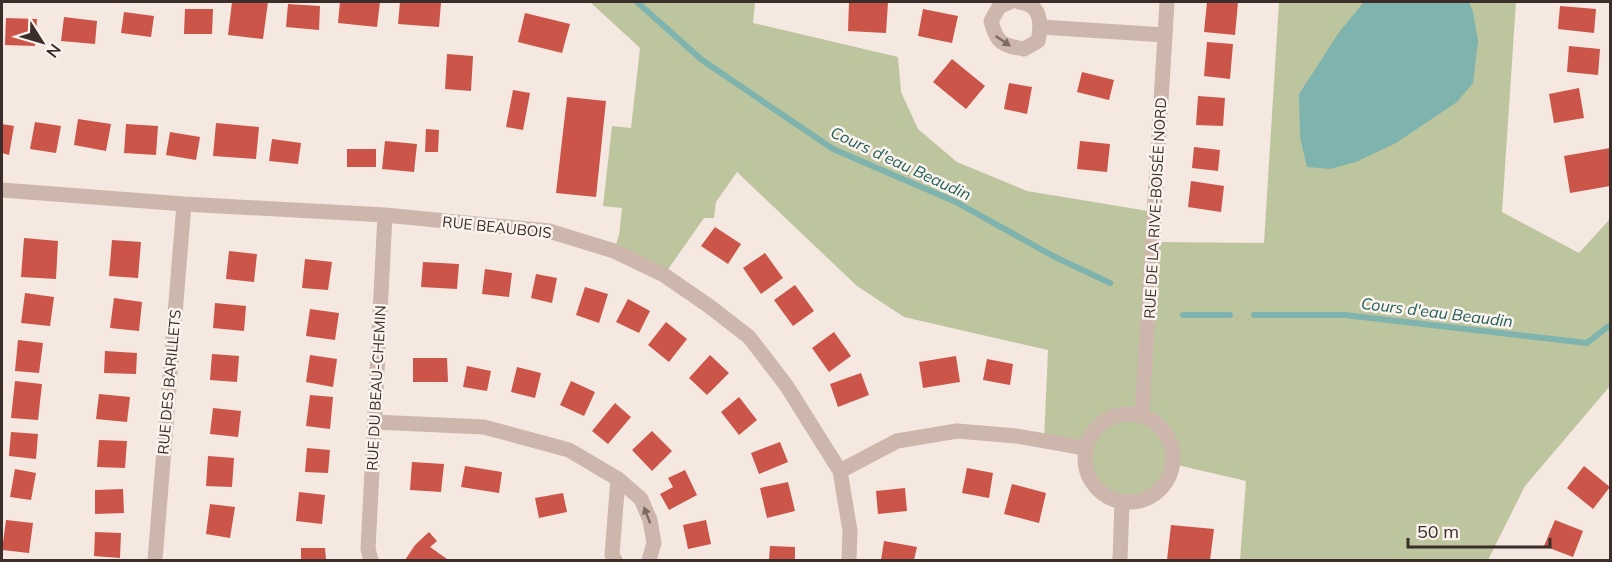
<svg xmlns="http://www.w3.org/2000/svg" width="1612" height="562" font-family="Mulish,sans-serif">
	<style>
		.green { fill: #bdc59f }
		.water { fill: #7eb3ae }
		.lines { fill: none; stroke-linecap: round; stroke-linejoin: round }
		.stream { stroke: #7eb3ae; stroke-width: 6 }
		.building { fill: #ca5548 }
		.minor { stroke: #cdb6ab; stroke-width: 15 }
		.oneway { fill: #7d6b64 }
		.labels { text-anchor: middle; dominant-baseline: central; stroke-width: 5; stroke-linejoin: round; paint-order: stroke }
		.street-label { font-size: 15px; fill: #3b2d2a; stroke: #fbf3ed }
		.water-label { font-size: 16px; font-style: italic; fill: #1e5f5a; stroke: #fbf3ed }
	</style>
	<rect width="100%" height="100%" fill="#f4e8e0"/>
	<path class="green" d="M 590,2 L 755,2 L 753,23 L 898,57 L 901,92 L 918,129 L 957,162 L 1027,191 L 1154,212 L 1153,242 L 1264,243 L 1279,2 L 1516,2 L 1502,212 L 1579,253 L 1610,219 L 1610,386 L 1525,486 L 1488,560 L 1240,560 L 1246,481 L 1173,464 L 1160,490 L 1142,501 L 1122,502 L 1103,494 L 1087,473 L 1085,448 L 1044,441 L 1048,350 L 904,317 L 857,286 L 737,172 L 716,202 L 714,218 L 704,218 L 664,275 L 614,251 L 619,235 L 622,208 L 603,206 L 612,126 L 631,128 L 640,48 Z"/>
	<path class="water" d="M 1364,2 L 1469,2 L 1473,12 L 1478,41 L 1473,83 L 1457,102 L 1396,143 L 1356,162 L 1330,169 L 1307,167 L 1300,137 L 1299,94 L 1340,31 Z"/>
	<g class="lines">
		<path class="stream" d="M 637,2 L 702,60 L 833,149 L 956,202 L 1053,256 L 1110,283
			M 1183,315 L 1230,315
			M 1254,315 L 1345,315 L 1587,343 L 1610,325"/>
	</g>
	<path class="building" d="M 232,2 L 268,2 L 263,39 L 228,35 Z
		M 340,2 L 380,2 L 377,27 L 338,23 Z
		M 400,2 L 441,3 L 439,27 L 398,24 Z
		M 849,2 L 888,2 L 886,33 L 848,31 Z
		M 1207,2 L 1238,2 L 1235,35 L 1204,32 Z
		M 288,4 L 320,6 L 319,30 L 286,27 Z
		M 1560,6 L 1596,9 L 1594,33 L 1558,29 Z
		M 185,9 L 213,9 L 212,34 L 184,34 Z
		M 923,9 L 958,16 L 952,43 L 918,36 Z
		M 124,12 L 154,16 L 151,37 L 121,33 Z
		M 525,13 L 570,24 L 562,53 L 518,42 Z
		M 64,17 L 97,21 L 95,44 L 61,41 Z
		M 6,18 L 37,19 L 35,46 L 5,45 Z
		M 1207,42 L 1233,44 L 1230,79 L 1204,76 Z
		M 1569,46 L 1600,49 L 1598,75 L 1567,72 Z
		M 447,54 L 473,56 L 471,91 L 445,89 Z
		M 952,59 L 985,86 L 966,109 L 933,82 Z
		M 1082,72 L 1114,80 L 1109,100 L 1077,92 Z
		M 1009,83 L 1032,87 L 1027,114 L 1004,109 Z
		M 1579,88 L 1584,118 L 1554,123 L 1549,94 Z
		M 513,90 L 530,93 L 523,130 L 506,127 Z
		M 1198,96 L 1225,98 L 1223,126 L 1196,125 Z
		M 567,97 L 606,101 L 596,197 L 556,193 Z
		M 78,119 L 111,124 L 106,151 L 74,145 Z
		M 35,122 L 61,126 L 56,153 L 30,149 Z
		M 216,123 L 259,127 L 256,159 L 213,156 Z
		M 2,124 L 14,126 L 9,155 L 2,153 Z
		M 126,124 L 158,126 L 156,155 L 124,153 Z
		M 426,129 L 439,130 L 438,152 L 425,152 Z
		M 170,132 L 200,137 L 196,160 L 166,155 Z
		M 272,139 L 301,143 L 298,164 L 269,161 Z
		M 385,141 L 417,144 L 414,172 L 382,169 Z
		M 1080,141 L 1110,144 L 1107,172 L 1077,169 Z
		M 1194,147 L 1220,150 L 1218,171 L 1192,168 Z
		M 1610,148 L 1610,186 L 1570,193 L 1564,156 Z
		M 347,149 L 376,149 L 376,167 L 347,167 Z
		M 1191,181 L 1224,186 L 1221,212 L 1188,207 Z
		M 715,227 L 741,244 L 728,264 L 701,246 Z
		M 24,238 L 58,241 L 56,279 L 21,277 Z
		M 112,240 L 141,242 L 138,278 L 109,276 Z
		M 229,251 L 257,254 L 254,282 L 226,279 Z
		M 765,253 L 783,278 L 761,294 L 743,268 Z
		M 305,259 L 332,262 L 328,290 L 302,288 Z
		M 423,262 L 459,264 L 457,289 L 421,287 Z
		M 485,269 L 512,273 L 509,297 L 482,294 Z
		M 536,274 L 557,278 L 552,303 L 531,298 Z
		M 795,285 L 814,311 L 793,326 L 774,300 Z
		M 585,287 L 608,294 L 599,323 L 576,315 Z
		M 25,293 L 54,297 L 50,326 L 21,323 Z
		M 114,298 L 142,302 L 139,331 L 110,328 Z
		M 628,299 L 650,311 L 639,333 L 616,322 Z
		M 215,303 L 246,306 L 244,331 L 213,328 Z
		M 310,309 L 339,313 L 335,340 L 306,336 Z
		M 666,322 L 687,339 L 669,362 L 648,345 Z
		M 834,332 L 851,356 L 829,372 L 812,348 Z
		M 18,340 L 43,343 L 39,373 L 15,371 Z
		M 105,351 L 137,353 L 136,374 L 104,373 Z
		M 212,354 L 239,356 L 237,382 L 210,380 Z
		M 310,355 L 337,359 L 333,387 L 306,382 Z
		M 710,355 L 729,373 L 707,395 L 689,378 Z
		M 956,356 L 960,382 L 923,388 L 919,362 Z
		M 413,358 L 447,358 L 448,382 L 413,382 Z
		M 987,359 L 1013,364 L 1010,385 L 983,380 Z
		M 467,366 L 491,371 L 487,391 L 463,387 Z
		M 517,367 L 541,373 L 535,398 L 511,392 Z
		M 861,373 L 869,395 L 838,407 L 830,384 Z
		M 15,381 L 42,384 L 38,420 L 11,418 Z
		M 571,381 L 595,392 L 584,416 L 560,405 Z
		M 99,394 L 130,397 L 127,422 L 96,419 Z
		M 310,395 L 333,397 L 330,429 L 306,426 Z
		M 739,397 L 757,420 L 739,435 L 721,412 Z
		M 615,403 L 631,417 L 608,444 L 592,431 Z
		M 213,408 L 241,411 L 238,437 L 210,434 Z
		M 652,431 L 672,451 L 652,471 L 632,450 Z
		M 11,432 L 38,434 L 36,459 L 9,456 Z
		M 99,440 L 127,441 L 125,468 L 97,467 Z
		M 780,442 L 788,462 L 759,474 L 751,453 Z
		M 307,448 L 330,450 L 328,473 L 305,472 Z
		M 208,456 L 234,458 L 232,487 L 206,486 Z
		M 412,462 L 444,464 L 441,492 L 410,490 Z
		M 465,466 L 502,472 L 499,493 L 461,487 Z
		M 1584,466 L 1610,487 L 1593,509 L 1567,488 Z
		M 967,468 L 993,473 L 989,498 L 962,493 Z
		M 15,469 L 36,473 L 31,500 L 10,497 Z
		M 685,470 L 697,495 L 669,510 L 660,494 L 673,487 L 668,478 Z
		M 788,482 L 795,511 L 767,518 L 760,488 Z
		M 1012,484 L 1046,493 L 1039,523 L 1004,514 Z
		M 905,488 L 907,511 L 878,514 L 876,491 Z
		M 123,489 L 124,513 L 95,514 L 95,490 Z
		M 299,492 L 325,495 L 322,524 L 296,521 Z
		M 563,493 L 567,512 L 539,518 L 535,498 Z
		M 210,504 L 235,507 L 230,538 L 206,534 Z
		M 6,520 L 33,523 L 29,553 L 2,550 Z
		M 706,520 L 711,544 L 688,549 L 683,525 Z
		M 1555,520 L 1583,531 L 1573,557 L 1544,546 Z
		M 1171,525 L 1214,529 L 1210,560 L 1167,560 Z
		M 95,532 L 121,533 L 120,558 L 94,556 Z
		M 429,532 L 437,541 L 430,547 L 447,559 L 446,560 L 405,560 L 415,545 Z
		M 884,541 L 917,547 L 914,560 L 881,560 Z
		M 770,546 L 795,547 L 795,560 L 769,560 Z
		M 301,548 L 325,548 L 326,560 L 301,560 Z"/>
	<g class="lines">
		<path class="minor" d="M 1010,2 L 999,7 L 991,21 C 997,44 1002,45 1024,49 L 1038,41 C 1042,23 1041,4 1019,2
			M 1041,27 L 1165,35
			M 2,190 L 184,204 L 385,215 L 549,231 L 614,251 L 664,275 L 709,306 L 749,337 L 786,385 L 840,471 L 850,531 L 849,560
			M1085 458a44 44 0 1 1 88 0a44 44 0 1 1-88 0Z
			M 1142,415 L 1167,2
			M 374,422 L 484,427 L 569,450 L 618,479 L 641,499 L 650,520 L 654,543 L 649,560
			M 840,471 L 897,441 L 957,431 L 1016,436 L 1085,448
			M 155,560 L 184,204
			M 371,560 L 368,549 L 385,215
			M 615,560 L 612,555 L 618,479
			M 1120,560 L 1122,502"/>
	</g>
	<defs><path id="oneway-solid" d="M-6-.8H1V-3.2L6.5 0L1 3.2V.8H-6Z" transform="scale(1.5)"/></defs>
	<g class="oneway">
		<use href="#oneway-solid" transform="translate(1003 41) rotate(34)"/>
		<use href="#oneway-solid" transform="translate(647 515) rotate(-111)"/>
	</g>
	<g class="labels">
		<g class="street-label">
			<text transform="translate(1155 208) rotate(-87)">RUE DE LA RIVE-BOISÉE NORD</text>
			<text transform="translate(497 227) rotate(6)">RUE BEAUBOIS</text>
			<text transform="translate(169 382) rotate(-85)">RUE DES BARILLETS</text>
			<text transform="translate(376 388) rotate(-87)">RUE DU BEAU-CHEMIN</text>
		</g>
		<g class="water-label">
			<text transform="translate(901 163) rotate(25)">Cours d'eau Beaudin</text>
			<text transform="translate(1437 312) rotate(7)">Cours d'eau Beaudin</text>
		</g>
	</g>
	<rect width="1612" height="562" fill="none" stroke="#3b2d2a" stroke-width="6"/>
	<g transform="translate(42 42) rotate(127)" stroke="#fbf3ed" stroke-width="4.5" paint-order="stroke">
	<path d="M0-4.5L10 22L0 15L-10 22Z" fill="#3b2d2a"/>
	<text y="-9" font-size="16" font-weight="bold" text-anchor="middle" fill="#3b2d2a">N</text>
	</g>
	<path d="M1408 538v9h142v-9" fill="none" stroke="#3b2d2a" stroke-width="3"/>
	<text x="1417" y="538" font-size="18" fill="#3b2d2a" stroke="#fbf3ed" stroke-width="4.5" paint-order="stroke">50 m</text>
</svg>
